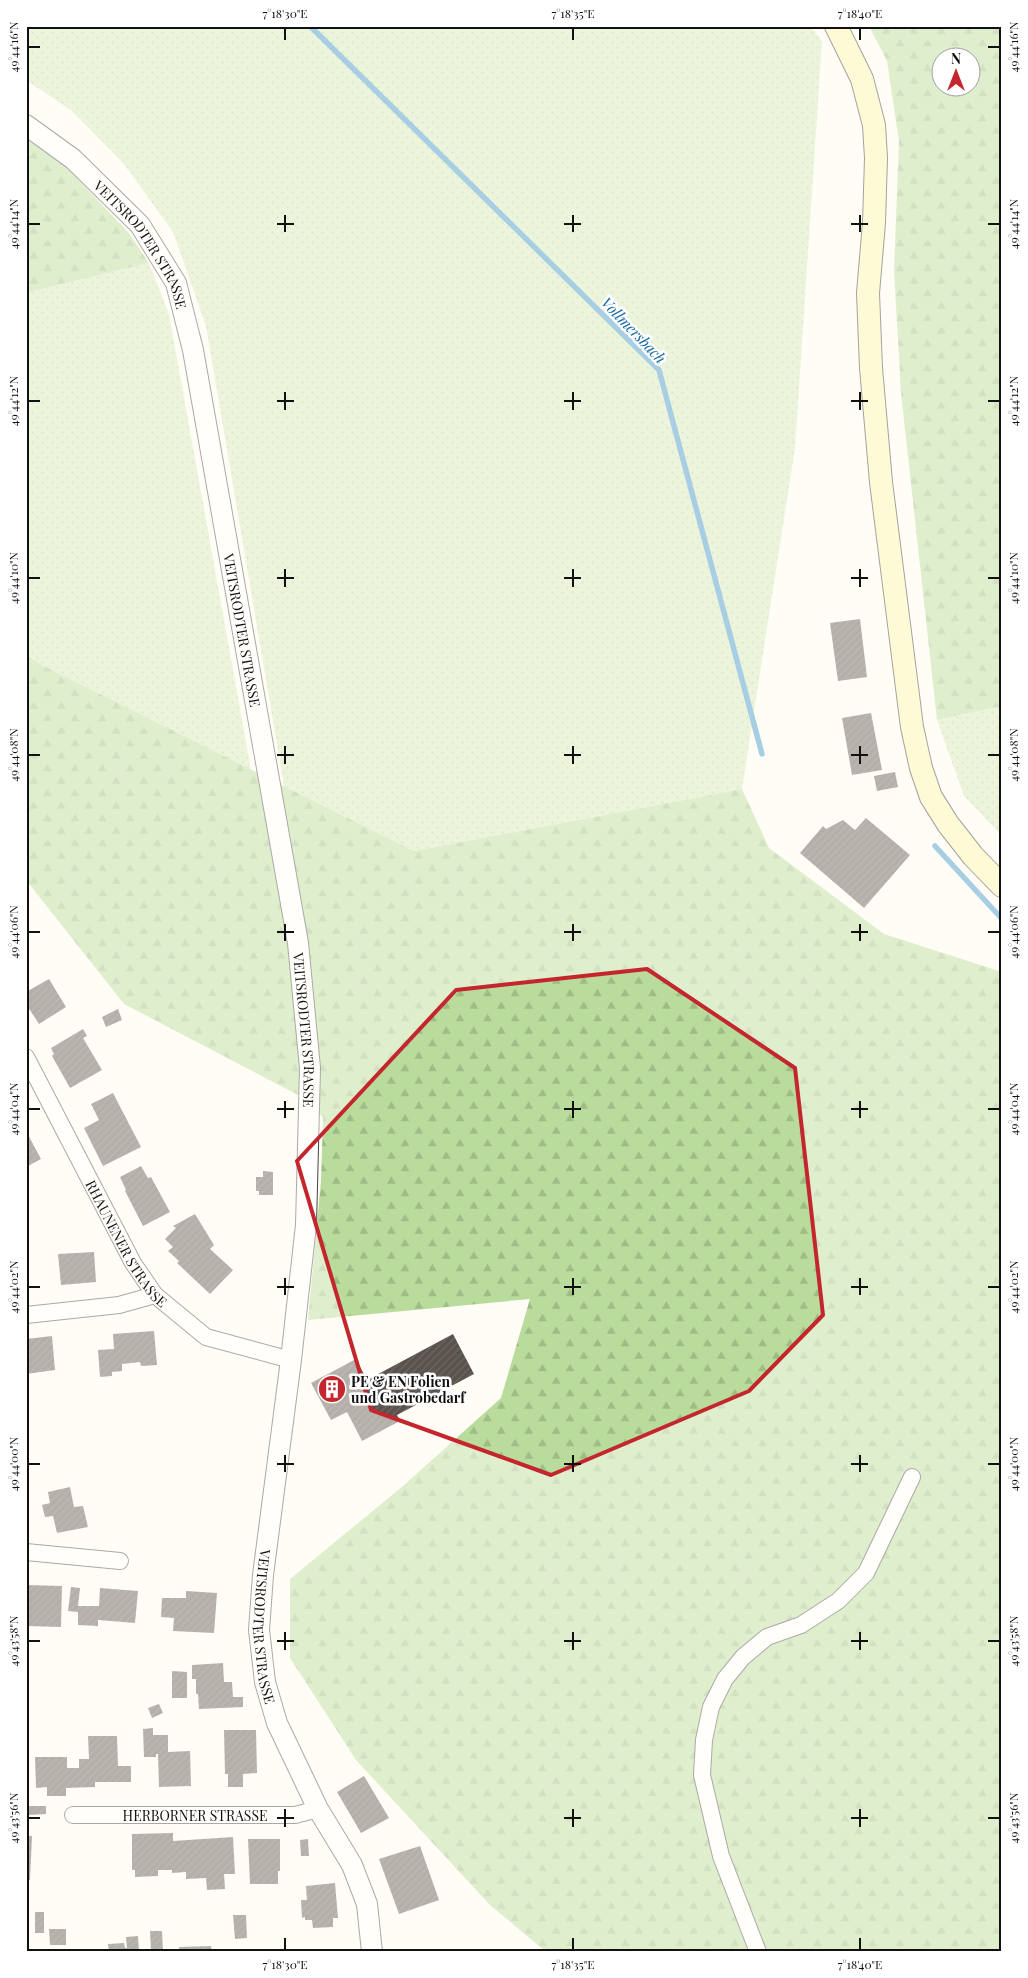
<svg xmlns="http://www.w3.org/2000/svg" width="1028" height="1978" font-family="'Playfair Display',serif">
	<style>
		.grass { fill: url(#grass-dots) }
		.forest { fill: url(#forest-firs); fill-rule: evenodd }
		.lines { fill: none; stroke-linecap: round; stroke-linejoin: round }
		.stream { stroke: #3f96cf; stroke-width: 5.5 }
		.building { fill: url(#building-hatch) }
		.minor-casing { stroke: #444; stroke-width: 18 }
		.tertiary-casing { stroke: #444; stroke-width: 22 }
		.secondary-casing { stroke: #333; stroke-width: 24 }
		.minor { stroke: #fff; stroke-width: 16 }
		.tertiary { stroke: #fff; stroke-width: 20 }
		.secondary { stroke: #fff6b0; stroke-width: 22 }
		.marked { fill: none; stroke: #c4262e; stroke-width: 4; stroke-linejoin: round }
		.ticks { fill: none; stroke: #111; stroke-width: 2 }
		.labels { text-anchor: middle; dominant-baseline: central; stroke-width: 5; stroke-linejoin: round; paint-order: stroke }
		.street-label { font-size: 14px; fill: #111; stroke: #fff }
		.poi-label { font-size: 14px; font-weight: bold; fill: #111; stroke: #fff; text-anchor: start }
		.water-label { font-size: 15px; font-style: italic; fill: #1768a6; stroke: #fff }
		.neatline { fill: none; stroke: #111; stroke-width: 2 }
		.ticks-label { font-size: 12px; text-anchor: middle; fill: #111 }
	</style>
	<defs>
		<pattern id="grass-dots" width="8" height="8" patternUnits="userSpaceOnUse" patternTransform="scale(1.25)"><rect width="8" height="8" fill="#d5ebbd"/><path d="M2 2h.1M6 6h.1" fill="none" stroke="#b6c8a1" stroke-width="1.8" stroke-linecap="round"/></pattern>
		<pattern id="forest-firs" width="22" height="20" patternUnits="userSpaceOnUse" patternTransform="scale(1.25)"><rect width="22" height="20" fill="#b9dc9c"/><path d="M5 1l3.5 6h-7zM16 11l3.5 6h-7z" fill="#9ebc85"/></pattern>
		<pattern id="building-hatch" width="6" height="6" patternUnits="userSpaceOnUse" patternTransform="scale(1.25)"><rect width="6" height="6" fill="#5a524d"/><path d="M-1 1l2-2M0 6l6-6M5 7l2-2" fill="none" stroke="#6d6662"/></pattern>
	</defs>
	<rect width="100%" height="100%" fill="#fffdf5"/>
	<path class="grass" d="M 26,26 L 810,26 L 822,41 L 795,448 L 742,789 L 414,851 L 284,786 L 206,326 L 173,232 L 124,164 L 72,111 L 26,80 Z
		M 149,263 L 169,314 L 251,770 L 42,665 L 26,655 L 26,293 Z
		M 1002,706 L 1002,836 L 964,796 L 937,720 Z"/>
	<path class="forest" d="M 869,26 L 1002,26 L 1002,706 L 937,720 L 901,393 L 894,271 L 899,141 L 887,61 ZM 940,58 L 970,58 L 970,88 L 940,88 Z
		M 26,139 L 65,166 L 129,233 L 149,263 L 26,293 Z
		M 26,655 L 42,665 L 414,851 L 742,789 L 769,848 L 884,934 L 1002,972 L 1002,1952 L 546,1952 L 490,1905 L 356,1760 L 290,1658 L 290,1579 L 403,1486 L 501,1398 L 530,1299 L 308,1320 L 321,1181 L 323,1117 L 300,1096 L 124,1004 L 26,880 Z"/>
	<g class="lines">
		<path class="stream" d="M 310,26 L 659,370 L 762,754
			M 935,846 L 1002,919"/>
	</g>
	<path class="building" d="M 860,619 L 867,677 L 838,681 L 830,623 Z
		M 871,713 L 882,770 L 852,775 L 842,718 Z
		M 895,772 L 898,787 L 877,791 L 874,776 Z
		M 866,818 L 910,855 L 864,908 L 800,853 L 823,826 L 826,829 L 843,820 L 855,830 Z
		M 49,979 L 66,1007 L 39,1024 L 26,1004 L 26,992 Z
		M 118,1009 L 122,1020 L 106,1027 L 102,1017 Z
		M 83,1029 L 87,1036 L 83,1038 L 102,1070 L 70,1088 L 52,1056 L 54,1054 L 51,1048 Z
		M 113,1093 L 141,1147 L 103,1166 L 84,1128 L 99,1120 L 91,1104 Z
		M 26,1131 L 41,1159 L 26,1167 Z
		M 141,1166 L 148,1178 L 151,1177 L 170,1212 L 143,1226 L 125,1191 L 126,1190 L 120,1177 Z
		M 263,1171 L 273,1172 L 273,1195 L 259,1195 L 259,1191 L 256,1191 L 256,1177 L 263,1177 Z
		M 195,1214 L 214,1245 L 210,1249 L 233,1270 L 210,1294 L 177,1263 L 179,1261 L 168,1251 L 173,1247 L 165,1239 L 176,1228 L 173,1226 Z
		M 94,1252 L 96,1282 L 61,1285 L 58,1254 Z
		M 154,1331 L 157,1365 L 141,1366 L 140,1362 L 122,1364 L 122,1371 L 112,1372 L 112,1376 L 100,1377 L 98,1350 L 114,1349 L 113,1334 Z
		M 453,1334 L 474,1374 L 397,1415 L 400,1421 L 362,1441 L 347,1412 L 331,1420 L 311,1383 L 356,1359 L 367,1380 Z
		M 52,1336 L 55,1370 L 26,1374 L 26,1339 Z
		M 70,1487 L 74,1507 L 83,1506 L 88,1527 L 57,1533 L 53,1516 L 45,1517 L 42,1505 L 50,1503 L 48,1492 Z
		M 26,1585 L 62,1586 L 61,1627 L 26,1626 Z
		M 71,1587 L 80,1588 L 78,1606 L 99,1606 L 100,1588 L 138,1591 L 135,1623 L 98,1620 L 98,1626 L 78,1625 L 78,1612 L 68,1611 Z
		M 186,1591 L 217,1593 L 214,1633 L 173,1631 L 174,1618 L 161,1617 L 162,1598 L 186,1598 Z
		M 223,1663 L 224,1682 L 232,1682 L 233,1697 L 243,1697 L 243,1707 L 199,1709 L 198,1694 L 196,1694 L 196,1679 L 192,1679 L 192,1665 Z
		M 172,1671 L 187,1672 L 187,1698 L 172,1698 Z
		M 159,1704 L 163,1713 L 152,1718 L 148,1708 Z
		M 153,1728 L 153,1735 L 168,1735 L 168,1752 L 190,1751 L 191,1786 L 159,1787 L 158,1754 L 156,1754 L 156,1757 L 144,1757 L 143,1729 Z
		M 224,1730 L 256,1730 L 257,1773 L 243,1774 L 243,1787 L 228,1787 L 228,1774 L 225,1774 Z
		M 88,1736 L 117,1736 L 118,1766 L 131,1766 L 131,1782 L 95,1782 L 95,1787 L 66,1788 L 66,1796 L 47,1796 L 47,1787 L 36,1788 L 35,1757 L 67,1757 L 67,1768 L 79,1768 L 79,1759 L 89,1759 Z
		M 364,1776 L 389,1818 L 361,1833 L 337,1792 Z
		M 29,1806 L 46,1806 L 46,1814 L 29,1815 Z
		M 173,1833 L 173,1841 L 233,1837 L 235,1874 L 224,1874 L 225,1889 L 207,1890 L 206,1878 L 186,1879 L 186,1872 L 172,1873 L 172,1870 L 158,1870 L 158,1876 L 135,1877 L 135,1870 L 132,1870 L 132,1834 Z
		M 26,1836 L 32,1836 L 30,1880 L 26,1880 Z
		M 248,1839 L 280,1839 L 280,1871 L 278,1871 L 278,1884 L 250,1884 Z
		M 308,1839 L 309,1856 L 301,1856 L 300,1840 Z
		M 420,1846 L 439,1900 L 399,1914 L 379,1859 Z
		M 335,1883 L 338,1918 L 333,1918 L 333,1927 L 313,1928 L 312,1920 L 305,1920 L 305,1917 L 302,1918 L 301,1900 L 307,1900 L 306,1886 Z
		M 35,1912 L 44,1912 L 44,1933 L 35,1933 Z
		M 233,1915 L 246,1915 L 247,1938 L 235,1939 Z
		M 49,1929 L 66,1929 L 66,1945 L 50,1945 Z
		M 150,1931 L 162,1931 L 163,1951 L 151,1951 Z
		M 138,1936 L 139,1952 L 109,1952 L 108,1944 L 124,1943 L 125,1948 L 127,1948 L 126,1937 Z
		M 211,1946 L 212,1952 L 180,1952 L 179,1947 Z"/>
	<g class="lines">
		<defs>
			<g id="minor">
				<path id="s1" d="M 26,1057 L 133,1263 L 155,1295 L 206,1337 L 291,1360"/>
				<path d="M 26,1315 L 119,1305 L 155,1295"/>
				<path d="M 26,1552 L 120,1561"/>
				<path id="s2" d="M 73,1815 L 295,1815 L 318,1809"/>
				<path d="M 758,1952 L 721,1856 L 702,1775 L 704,1740 L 711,1707 L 725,1679 L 743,1657 L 767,1637 L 801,1625 L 838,1601 L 866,1573 L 912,1477"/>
			</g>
			<g id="tertiary">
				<path id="s3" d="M 26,125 L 73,159 L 140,225 L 176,283 L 193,350 L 298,943 L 310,1068 L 306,1225 L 291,1360 L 263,1575 L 259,1630 L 265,1682 L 277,1723 L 318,1809 L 352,1865 L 367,1904 L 372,1952"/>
			</g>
			<path id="secondary" d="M 836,26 L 862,79 L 874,125 L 876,158 L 874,223 L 868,293 L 871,368 L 881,482 L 912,727 L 921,768 L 931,797 L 948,824 L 973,856 L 1002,886"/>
		</defs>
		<use href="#minor" class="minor-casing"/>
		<use href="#tertiary" class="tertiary-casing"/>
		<use href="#secondary" class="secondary-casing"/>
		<use href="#minor" class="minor"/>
		<use href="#tertiary" class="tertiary"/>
		<use href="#secondary" class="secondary"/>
	</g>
	<path d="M0 0H1028V1978H0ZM 647,969 L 795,1068 L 823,1315 L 749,1391 L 551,1475 L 371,1410 L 297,1161 L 456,990 Z" fill="#fffdf5" fill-opacity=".55" fill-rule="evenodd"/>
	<path class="marked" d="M 647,969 L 795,1068 L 823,1315 L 749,1391 L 551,1475 L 371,1410 L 297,1161 L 456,990 Z"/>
	<path class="ticks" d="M 285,28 L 285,40M 573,28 L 573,40M 860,28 L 860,40M 28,47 L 40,47M 988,47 L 1000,47M 285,215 L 285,232M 573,215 L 573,232M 860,215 L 860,232M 28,224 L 40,224M 277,224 L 294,224M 564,224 L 581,224M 851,224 L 868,224M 988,224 L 1000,224M 285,392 L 285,410M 573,392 L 573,410M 860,392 L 860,410M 28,401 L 40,401M 277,401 L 294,401M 564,401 L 581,401M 851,401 L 868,401M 988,401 L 1000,401M 285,569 L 285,587M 573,569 L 573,587M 860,569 L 860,587M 28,578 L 40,578M 277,578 L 294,578M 564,578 L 581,578M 851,578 L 868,578M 988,578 L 1000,578M 285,746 L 285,764M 573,746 L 573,764M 860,746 L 860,764M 28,755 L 40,755M 277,755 L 294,755M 564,755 L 581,755M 851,755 L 868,755M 988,755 L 1000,755M 285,924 L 285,941M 573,924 L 573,941M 860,924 L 860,941M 28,932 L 40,932M 277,932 L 294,932M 564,932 L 581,932M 851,932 L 868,932M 988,932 L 1000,932M 285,1101 L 285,1118M 573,1101 L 573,1118M 860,1101 L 860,1118M 28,1109 L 40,1109M 277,1109 L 294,1109M 564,1109 L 581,1109M 851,1109 L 868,1109M 988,1109 L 1000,1109M 285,1278 L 285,1295M 573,1278 L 573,1295M 860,1278 L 860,1295M 28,1287 L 40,1287M 277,1287 L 294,1287M 564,1287 L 581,1287M 851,1287 L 868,1287M 988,1287 L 1000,1287M 285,1455 L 285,1472M 573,1455 L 573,1472M 860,1455 L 860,1472M 28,1464 L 40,1464M 277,1464 L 294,1464M 564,1464 L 581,1464M 851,1464 L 868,1464M 988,1464 L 1000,1464M 285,1632 L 285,1650M 573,1632 L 573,1650M 860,1632 L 860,1650M 28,1641 L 40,1641M 277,1641 L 294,1641M 564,1641 L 581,1641M 851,1641 L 868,1641M 988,1641 L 1000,1641M 285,1809 L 285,1827M 573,1809 L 573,1827M 860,1809 L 860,1827M 28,1818 L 40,1818M 277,1818 L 294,1818M 564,1818 L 581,1818M 851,1818 L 868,1818M 988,1818 L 1000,1818M 285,1938 L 285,1950M 573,1938 L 573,1950M 860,1938 L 860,1950"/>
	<defs>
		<symbol id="building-disc" viewBox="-11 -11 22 22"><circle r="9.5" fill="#c4262e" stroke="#fff"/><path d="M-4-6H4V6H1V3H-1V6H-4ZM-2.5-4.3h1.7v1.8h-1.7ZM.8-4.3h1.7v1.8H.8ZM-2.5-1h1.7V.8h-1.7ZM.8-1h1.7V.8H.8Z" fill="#fff"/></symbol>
	</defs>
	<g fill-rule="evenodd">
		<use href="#building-disc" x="316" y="1373" width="32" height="32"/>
	</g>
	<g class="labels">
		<g class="street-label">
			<text stroke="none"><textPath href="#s3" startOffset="169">VEITSRODTER STRASSE</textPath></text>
			<text stroke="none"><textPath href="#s3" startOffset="574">VEITSRODTER STRASSE</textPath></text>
			<text stroke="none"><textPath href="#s3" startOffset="979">VEITSRODTER STRASSE</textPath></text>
			<text stroke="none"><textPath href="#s1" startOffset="212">RHAUNENER STRASSE</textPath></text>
			<text stroke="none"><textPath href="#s3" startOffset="1579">VEITSRODTER STRASSE</textPath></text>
			<text stroke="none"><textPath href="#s2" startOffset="122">HERBORNER STRASSE</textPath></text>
		</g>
		<g class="poi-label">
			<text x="351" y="1381">PE &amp; EN Folien<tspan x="351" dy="16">und Gastrobedarf</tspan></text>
		</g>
		<g class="water-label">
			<text transform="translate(634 330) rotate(46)">Vollmersbach</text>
		</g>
	</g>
	<rect width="1028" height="1978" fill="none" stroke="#ffffff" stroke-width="55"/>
	<g transform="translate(956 72)"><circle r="24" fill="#ffffff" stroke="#a0a0a0"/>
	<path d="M0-4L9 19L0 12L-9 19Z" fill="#c4262e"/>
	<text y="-8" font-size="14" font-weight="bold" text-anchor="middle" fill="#111111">N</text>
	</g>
	<rect x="28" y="28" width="972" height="1922" class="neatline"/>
	<g class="ticks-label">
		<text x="285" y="18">7°18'30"E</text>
		<text x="573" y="18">7°18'35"E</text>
		<text x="860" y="18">7°18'40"E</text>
		<text transform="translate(14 47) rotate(-90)" y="4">49°44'16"N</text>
		<text transform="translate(1014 47) rotate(-90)" y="4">49°44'16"N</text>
		<text transform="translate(14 224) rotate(-90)" y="4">49°44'14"N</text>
		<text transform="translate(1014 224) rotate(-90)" y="4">49°44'14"N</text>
		<text transform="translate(14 401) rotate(-90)" y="4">49°44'12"N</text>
		<text transform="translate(1014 401) rotate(-90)" y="4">49°44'12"N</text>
		<text transform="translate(14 578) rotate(-90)" y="4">49°44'10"N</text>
		<text transform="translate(1014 578) rotate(-90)" y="4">49°44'10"N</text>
		<text transform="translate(14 755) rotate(-90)" y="4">49°44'08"N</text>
		<text transform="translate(1014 755) rotate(-90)" y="4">49°44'08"N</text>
		<text transform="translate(14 932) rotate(-90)" y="4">49°44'06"N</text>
		<text transform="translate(1014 932) rotate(-90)" y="4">49°44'06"N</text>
		<text transform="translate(14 1109) rotate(-90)" y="4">49°44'04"N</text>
		<text transform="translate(1014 1109) rotate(-90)" y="4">49°44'04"N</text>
		<text transform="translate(14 1287) rotate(-90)" y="4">49°44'02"N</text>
		<text transform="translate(1014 1287) rotate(-90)" y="4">49°44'02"N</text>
		<text transform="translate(14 1464) rotate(-90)" y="4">49°44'00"N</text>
		<text transform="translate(1014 1464) rotate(-90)" y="4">49°44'00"N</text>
		<text transform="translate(14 1641) rotate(-90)" y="4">49°43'58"N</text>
		<text transform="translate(1014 1641) rotate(-90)" y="4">49°43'58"N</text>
		<text transform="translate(14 1818) rotate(-90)" y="4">49°43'56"N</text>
		<text transform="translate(1014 1818) rotate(-90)" y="4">49°43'56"N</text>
		<text x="285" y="1969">7°18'30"E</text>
		<text x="573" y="1969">7°18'35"E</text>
		<text x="860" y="1969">7°18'40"E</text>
	</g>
</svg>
